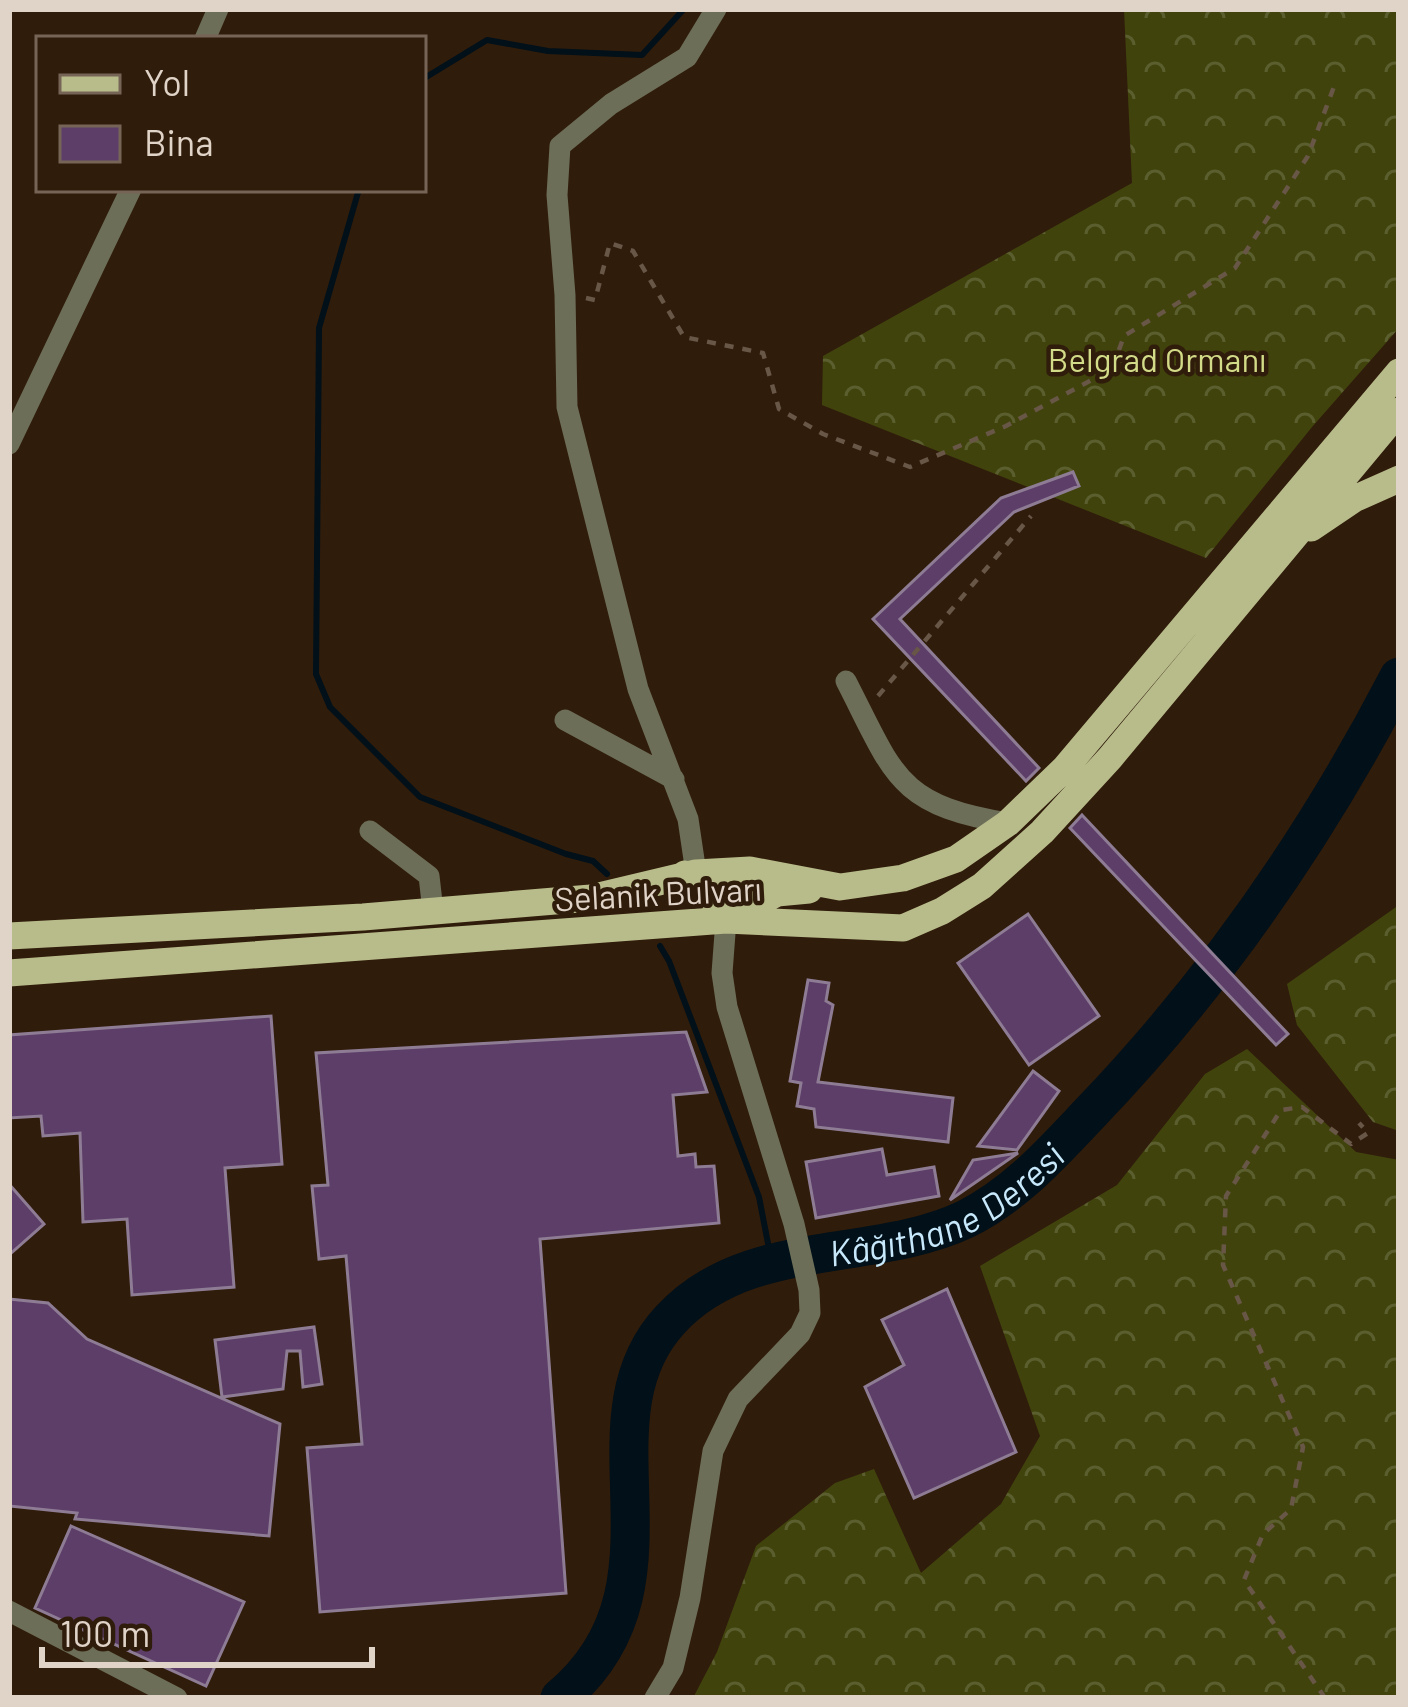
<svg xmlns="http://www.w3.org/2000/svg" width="1408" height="1707" font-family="Barlow,sans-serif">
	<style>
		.forest { fill: url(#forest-crowns) }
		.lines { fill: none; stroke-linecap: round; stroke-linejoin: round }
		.stream { stroke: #011019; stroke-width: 6 }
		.river { stroke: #011019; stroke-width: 39 }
		.building { fill: #5d3e68; stroke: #8e7c95; stroke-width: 3 }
		.path { stroke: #685647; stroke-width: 4.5; stroke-dasharray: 9 9; stroke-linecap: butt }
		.minor { stroke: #6c6e57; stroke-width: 21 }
		.major { stroke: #b8bc8b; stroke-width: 27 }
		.labels { text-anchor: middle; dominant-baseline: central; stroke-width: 9; stroke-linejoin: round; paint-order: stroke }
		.park-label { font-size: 33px; fill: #d2db87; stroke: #301c0b }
		.street-label { font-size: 33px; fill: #e0d3c8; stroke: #301c0b }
		.water-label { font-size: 36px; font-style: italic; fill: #c7e9fb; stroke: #301c0b }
	</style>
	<defs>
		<pattern id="forest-crowns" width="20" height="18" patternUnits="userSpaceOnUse" patternTransform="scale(3)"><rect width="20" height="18" fill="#40440c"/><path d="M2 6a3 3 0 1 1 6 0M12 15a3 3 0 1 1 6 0" fill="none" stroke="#5b5e2e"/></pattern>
	</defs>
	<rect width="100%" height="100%" fill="#301c0b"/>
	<path class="forest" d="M 1124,9 L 1399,9 L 1399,328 L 1312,427 L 1206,558 L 822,405 L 823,356 L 1132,183 Z
		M 1399,905 L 1399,1131 L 1373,1122 L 1297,1025 L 1287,984 Z
		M 1247,1049 L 1356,1152 L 1399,1160 L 1399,1698 L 693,1698 L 717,1652 L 756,1546 L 835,1483 L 874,1469 L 921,1573 L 1001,1504 L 1040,1436 L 980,1266 L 1117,1185 L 1205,1074 Z"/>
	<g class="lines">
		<path class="stream" d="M 423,79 L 487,40 L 548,51 L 642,55 L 684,9
			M 359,189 L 319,328 L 316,674 L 330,707 L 420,797 L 566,854 L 593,861 L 607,874
			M 660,946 L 669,961 L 759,1197 L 772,1264"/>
		<path class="river" id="s1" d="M 560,1698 C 696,1585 574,1424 670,1320 C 747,1236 872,1264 966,1219 C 1016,1194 1052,1153 1090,1113 C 1214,984 1317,835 1399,677"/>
	</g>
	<path class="building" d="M 1073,472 L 1079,486 L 1014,512 L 900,619 L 1039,768 L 1026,781 L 873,619 L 1001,498 Z
		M 1082,815 L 1288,1034 L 1276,1045 L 1070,828 Z
		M 1028,914 L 1099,1016 L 1029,1065 L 958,963 Z
		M 808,980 L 829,983 L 826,1001 L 833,1005 L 818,1082 L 953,1098 L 948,1142 L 816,1127 L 814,1109 L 797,1106 L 801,1083 L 790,1081 Z
		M 271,1016 L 282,1164 L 225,1168 L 234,1287 L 132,1295 L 127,1219 L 83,1222 L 80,1133 L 43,1136 L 41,1116 L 9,1118 L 9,1035 Z
		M 686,1032 L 707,1092 L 673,1095 L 678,1156 L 695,1154 L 696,1167 L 714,1166 L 719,1223 L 540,1239 L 566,1593 L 320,1612 L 307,1448 L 362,1444 L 346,1256 L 319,1259 L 312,1186 L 328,1185 L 316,1053 Z
		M 1033,1071 L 1059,1091 L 1017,1150 L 978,1146 Z
		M 882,1149 L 887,1175 L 934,1167 L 939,1196 L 816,1218 L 806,1162 Z
		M 1018,1153 L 950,1200 L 973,1160 Z
		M 9,1184 L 44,1224 L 9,1255 Z
		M 947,1289 L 1016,1452 L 914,1498 L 865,1387 L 904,1365 L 882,1320 Z
		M 9,1299 L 48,1303 L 87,1339 L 280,1424 L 269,1536 L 75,1519 L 77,1513 L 9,1506 Z
		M 314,1327 L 322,1384 L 303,1387 L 300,1351 L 287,1351 L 283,1389 L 222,1397 L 215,1340 Z
		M 71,1526 L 244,1602 L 206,1686 L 35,1608 Z"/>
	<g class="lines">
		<path class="path" d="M 586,298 L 595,300 L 610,243 L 633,251 L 684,337 L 763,353 L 779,409 L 823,434 L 910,467 L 1006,426 L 1112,369 L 1124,336 L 1235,268 L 1308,156 L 1335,84
			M 878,696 L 1031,516
			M 1325,1698 L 1244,1580 L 1263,1534 L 1291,1509 L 1303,1447 L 1223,1265 L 1226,1196 L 1281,1110 L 1302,1107 L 1351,1144 L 1368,1133 L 1359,1123"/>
		<path class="minor" d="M 205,39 L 218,9
			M 9,444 L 131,189
			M 846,681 C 894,774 896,805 1008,823
			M 565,720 L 674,779
			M 370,831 L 429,876 L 433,911
			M 696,873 L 688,819 L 638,689 L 567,407 L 565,295 L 557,195 L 560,146 L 611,104 L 687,57 L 716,9
			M 9,1611 L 177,1698
			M 655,1698 L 673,1668 L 690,1598 L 713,1451 L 738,1399 L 800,1334 L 810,1313 L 809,1290 L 794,1224 L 727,1007 L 722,973 L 726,920"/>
		<path class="major" d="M 1311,528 L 1354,499 L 1399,479
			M 685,874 L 711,896 L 726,920 L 777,893 L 809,890
			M 9,936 L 363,917 L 591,898 L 696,873 L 750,870 L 840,887 L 903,878 L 956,859 L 1008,823 L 1065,768 L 1399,372
			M 9,973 L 726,920 L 903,928 L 942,911 L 982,886 L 1042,832 L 1110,758 L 1399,411"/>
	</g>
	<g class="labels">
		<g class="park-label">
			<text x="1157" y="359">Belgrad Ormanı</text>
		</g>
		<g class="street-label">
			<text transform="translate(658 893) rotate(-3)">Selanik Bulvarı</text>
		</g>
		<g class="water-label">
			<text stroke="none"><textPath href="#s1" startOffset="714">Kâğıthane Deresi</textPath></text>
		</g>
	</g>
	<rect width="1408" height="1707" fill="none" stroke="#e0d3c8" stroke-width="24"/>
	<rect x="36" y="36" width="390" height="156" fill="#301c0b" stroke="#766557" stroke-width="3"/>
	<rect x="60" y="75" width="60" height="18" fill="#b8bc8b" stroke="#766557" stroke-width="3"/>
	<text x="144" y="96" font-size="36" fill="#e0d3c8">Yol</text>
	<rect x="60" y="126" width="60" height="36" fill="#5d3e68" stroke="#766557" stroke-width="3"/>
	<text x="144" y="156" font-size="36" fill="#e0d3c8">Bina</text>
	<path d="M42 1647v18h330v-18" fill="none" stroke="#e0d3c8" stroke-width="6"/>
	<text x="60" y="1647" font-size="36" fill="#e0d3c8" stroke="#301c0b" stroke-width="9" paint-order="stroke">100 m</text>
</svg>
